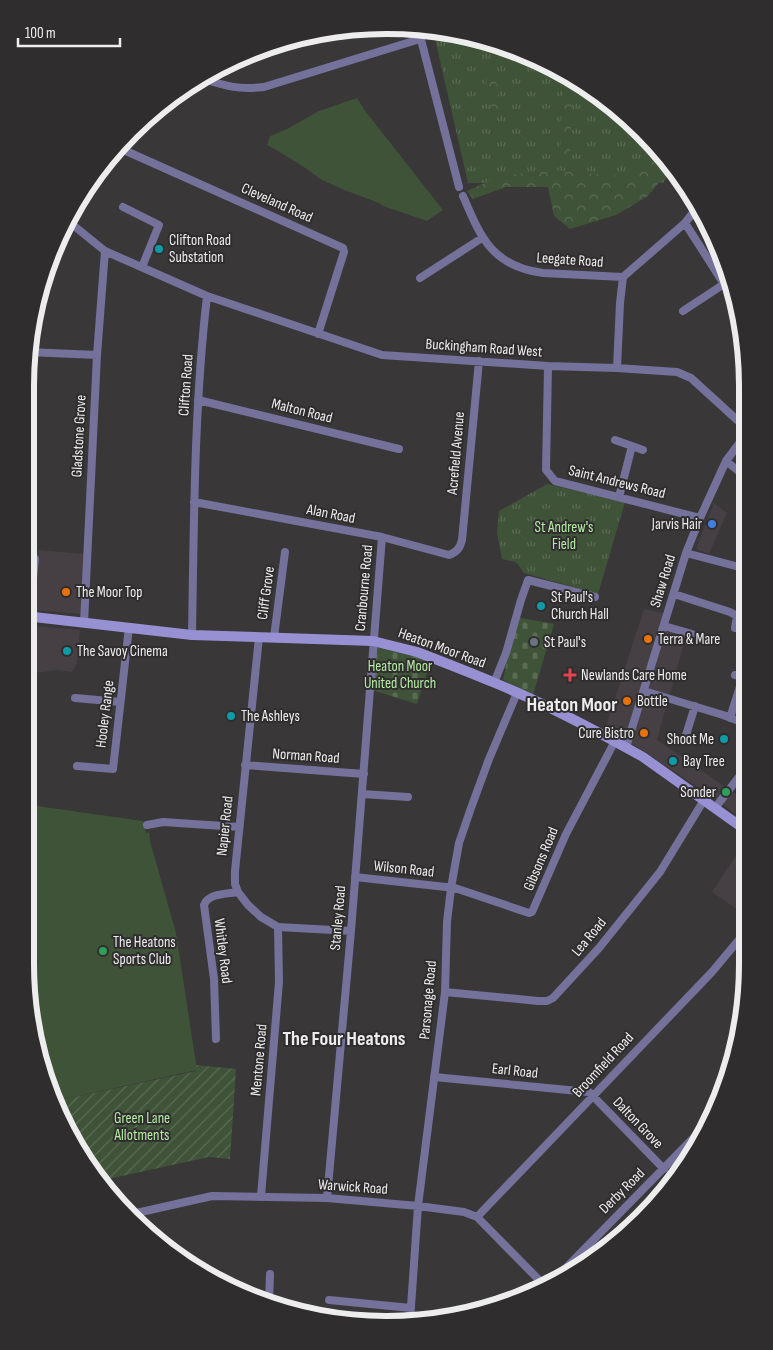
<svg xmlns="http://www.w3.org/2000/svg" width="773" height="1350" font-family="'Sofia Sans Condensed',sans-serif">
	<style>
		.built { fill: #464045 }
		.grass { fill: url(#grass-tufts) }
		.forest { fill: url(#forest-crowns) }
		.cemetery { fill: url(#cemetery-stones) }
		.garden { fill: url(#garden-furrows) }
		.pitch { fill: #3f5338 }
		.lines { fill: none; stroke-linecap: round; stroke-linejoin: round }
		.minor { stroke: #74719b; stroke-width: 8 }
		.secondary { stroke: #9791d3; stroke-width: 10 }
		.culture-dot { fill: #0f9aa8; stroke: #2f2d2e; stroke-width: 2 }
		.shop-dot { fill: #3f7fe0; stroke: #2f2d2e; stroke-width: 2 }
		.food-dot { fill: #e8710a; stroke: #2f2d2e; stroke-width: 2 }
		.worship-dot { fill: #6b7280; stroke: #2f2d2e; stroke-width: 2 }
		.health-dot { fill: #e0444e; stroke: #2f2d2e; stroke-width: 2 }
		.leisure-dot { fill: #2e9e5b; stroke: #2f2d2e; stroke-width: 2 }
		.labels { text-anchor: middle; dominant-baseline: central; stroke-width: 4; stroke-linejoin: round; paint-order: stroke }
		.street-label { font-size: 15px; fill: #eeedee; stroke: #2f2d2e }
		.poi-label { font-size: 15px; fill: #eeedee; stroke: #2f2d2e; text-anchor: start }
		.park-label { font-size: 15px; fill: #b5eca3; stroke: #2f2d2e }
		.district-label { font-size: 20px; font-weight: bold; fill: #eeedee; stroke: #2f2d2e }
		.rim { fill: none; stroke: #eeedee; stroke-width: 6 }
	</style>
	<defs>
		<pattern id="grass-tufts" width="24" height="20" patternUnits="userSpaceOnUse" patternTransform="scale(1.25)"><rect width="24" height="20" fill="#3f5338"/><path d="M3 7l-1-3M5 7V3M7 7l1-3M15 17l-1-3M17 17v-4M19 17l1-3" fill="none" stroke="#5b6c55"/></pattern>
		<pattern id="forest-crowns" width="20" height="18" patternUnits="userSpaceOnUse" patternTransform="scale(1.25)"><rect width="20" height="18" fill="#3f5338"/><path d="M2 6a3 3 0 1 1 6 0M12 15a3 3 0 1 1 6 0" fill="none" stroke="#5b6c55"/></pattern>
		<pattern id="cemetery-stones" width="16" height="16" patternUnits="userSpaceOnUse" patternTransform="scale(1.25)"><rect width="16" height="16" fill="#3f5338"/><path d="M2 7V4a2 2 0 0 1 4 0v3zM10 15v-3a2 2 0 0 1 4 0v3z" fill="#5b6c55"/></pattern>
		<pattern id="garden-furrows" width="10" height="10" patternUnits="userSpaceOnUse" patternTransform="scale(1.25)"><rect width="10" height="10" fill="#3f5338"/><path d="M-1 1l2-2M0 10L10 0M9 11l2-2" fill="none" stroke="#5b6c55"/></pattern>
	</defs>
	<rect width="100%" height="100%" fill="#393738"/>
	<path class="built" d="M 714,503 L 727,513 L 709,554 L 696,549 Z
		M 39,550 L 84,554 L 81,614 L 25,609 L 26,555 L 38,556 Z
		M 644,609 L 667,614 L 665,622 L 688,629 L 657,740 L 747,802 L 747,823 L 717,800 L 639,748 L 615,734 L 605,730 Z
		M 25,625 L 80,630 L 77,663 L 72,672 L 58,670 L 27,674 Z
		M 747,839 L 747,916 L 712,892 Z"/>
	<path class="grass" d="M 433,30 L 457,32 L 525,52 L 587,86 L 642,131 L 672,170 L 663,183 L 468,183 Z
		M 547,484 L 625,502 L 598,594 L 524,573 L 516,562 L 502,559 L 497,533 L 499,511 Z"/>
	<path class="forest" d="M 488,66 L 498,87 L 499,116 L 491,110 L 486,81 Z
		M 563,73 L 589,87 L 573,90 L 570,152 L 560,159 Z
		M 657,150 L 671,168 L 648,196 L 616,215 L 570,229 L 554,216 L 548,187 L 506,187 L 473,199 L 467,191 L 500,176 L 553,170 L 632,177 Z"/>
	<path class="cemetery" d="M 516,617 L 554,624 L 533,695 L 503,680 Z
		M 377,644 L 414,654 L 430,663 L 417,704 L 372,690 Z"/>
	<path class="garden" d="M 196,1065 L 236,1069 L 230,1159 L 209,1157 L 99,1181 L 56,1101 L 196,1071 Z"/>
	<path class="pitch" d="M 357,98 L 366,112 L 443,210 L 427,221 L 383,206 L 379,203 L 342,189 L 322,180 L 301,165 L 278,151 L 267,145 L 270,136 L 287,129 L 319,111 Z
		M 25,803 L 44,807 L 143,821 L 146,833 L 149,832 L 150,841 L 176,933 L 197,1070 L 56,1101 L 44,1079 L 27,974 L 33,972 L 25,941 Z"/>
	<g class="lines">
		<path class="minor" d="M 418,28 L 459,187
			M 201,78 C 225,86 238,90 264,87 L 420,39
			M 117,147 L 343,248 L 344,252 L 318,334
			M 463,196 C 481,238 492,266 543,273 L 623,277
			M 123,207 L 159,225 L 142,267
			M 68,221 L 105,251 L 207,296 C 194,408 194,521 192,635
			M 685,223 L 724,284 L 734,299
			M 420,278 L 482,238
			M 207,296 L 382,355 L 548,366 L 617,368 L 677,372 L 691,378 L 747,429
			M 683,311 L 724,284
			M 28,352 L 97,355
			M 548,366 L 546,470 L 555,481 L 700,518
			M 617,368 L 620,303 L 623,277 L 685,223 L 699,205
			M 198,400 L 399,449
			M 615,440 L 643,450
			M 726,461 L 747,478
			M 619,497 L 632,446
			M 194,502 L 382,537 L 449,555 C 457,552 460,548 462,540 L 479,361
			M 686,553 L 747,569
			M 674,594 L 730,612 L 737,616 L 735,628
			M 29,617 L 35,559
			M 84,623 L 97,355 L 105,251
			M 664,626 L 692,634
			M 259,637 L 235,871 L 235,884 L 238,892 L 248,905 L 261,917 L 278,927 L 351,931
			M 274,637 L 285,552
			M 494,683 L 506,653 L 521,600 L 528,580 L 595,597
			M 644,691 L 723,715 L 747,724
			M 75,698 L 120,702
			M 730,718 L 743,677 L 735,675
			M 25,733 L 26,742
			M 686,735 L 695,706
			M 626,747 L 636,715 L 686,553 L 700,518 L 726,461 L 747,433
			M 245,765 L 364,774
			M 77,766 L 113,769 L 129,627
			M 362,794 L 408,797
			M 715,808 L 742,773 L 747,762
			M 147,825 L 163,822 L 239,827
			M 355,877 L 455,888 L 529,913 L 532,912 L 566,834 L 615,741
			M 445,992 L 538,1001 L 547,1001 L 553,998 L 599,948 L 660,872 L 704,800
			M 216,1039 L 214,979 L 204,905 C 209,893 226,894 238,892
			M 434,1077 L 589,1092 L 664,1169
			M 261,1196 L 279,982 L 278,927
			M 327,1198 L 351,931 L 382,537
			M 132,1214 L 212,1196 L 327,1198 L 418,1206 L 464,1212 L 477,1217 L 543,1284
			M 477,1217 L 712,972 L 747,930
			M 558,1276 L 706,1125
			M 329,1300 L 411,1308
			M 269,1302 L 270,1274
			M 410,1321 L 418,1206 L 445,992 L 447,922 L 451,888 L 459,843 L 471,808 L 489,759 L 517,693"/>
		<path class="secondary" d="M 25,616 L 192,635 L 373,641 L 417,652 C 443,662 469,672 495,683 C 546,704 595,730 643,757 L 747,831"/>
	</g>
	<g class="culture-dot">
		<circle cx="159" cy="249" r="5"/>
		<circle cx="541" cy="606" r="5"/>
		<circle cx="67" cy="651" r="5"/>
		<circle cx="231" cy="716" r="5"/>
		<circle cx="724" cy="739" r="5"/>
		<circle cx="673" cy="761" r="5"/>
	</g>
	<circle class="shop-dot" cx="712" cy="524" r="5"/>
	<g class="food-dot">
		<circle cx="66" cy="592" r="5"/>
		<circle cx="648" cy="639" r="5"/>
		<circle cx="627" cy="701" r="5"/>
		<circle cx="644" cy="733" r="5"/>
	</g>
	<circle class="worship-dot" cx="534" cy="642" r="5"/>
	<path class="health-dot" d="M567.5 667.5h5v5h5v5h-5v5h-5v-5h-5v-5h5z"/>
	<g class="leisure-dot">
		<circle cx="726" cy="792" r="5"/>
		<circle cx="103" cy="951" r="5"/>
	</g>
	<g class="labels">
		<g class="street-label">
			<text transform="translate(277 203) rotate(24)">Cleveland Road</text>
			<text transform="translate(570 260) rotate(4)">Leegate Road</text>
			<text transform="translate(484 348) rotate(4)">Buckingham Road West</text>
			<text transform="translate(186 385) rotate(-86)">Clifton Road</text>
			<text transform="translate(302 411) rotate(14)">Malton Road</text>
			<text transform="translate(79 436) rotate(-87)">Gladstone Grove</text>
			<text transform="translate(456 453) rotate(-85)">Acrefield Avenue</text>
			<text transform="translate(617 482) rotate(14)">Saint Andrews Road</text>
			<text transform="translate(331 514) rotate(11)">Alan Road</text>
			<text transform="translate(663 581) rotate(-73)">Shaw Road</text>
			<text transform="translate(364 588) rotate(-85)">Cranbourne Road</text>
			<text transform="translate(266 593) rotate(-82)">Cliff Grove</text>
			<text transform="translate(442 648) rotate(20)">Heaton Moor Road</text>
			<text transform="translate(105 714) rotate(-83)">Hooley Range</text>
			<text transform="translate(306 756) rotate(4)">Norman Road</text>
			<text transform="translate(225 826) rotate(-84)">Napier Road</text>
			<text transform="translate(541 859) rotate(-67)">Gibsons Road</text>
			<text transform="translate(404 869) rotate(6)">Wilson Road</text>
			<text transform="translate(338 918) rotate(-85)">Stanley Road</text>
			<text transform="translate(589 937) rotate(-50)">Lea Road</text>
			<text transform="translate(223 951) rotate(83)">Whitley Road</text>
			<text transform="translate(428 1000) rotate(-85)">Parsonage Road</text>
			<text transform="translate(259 1060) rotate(-85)">Mentone Road</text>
			<text transform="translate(603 1065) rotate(-47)">Broomfield Road</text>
			<text transform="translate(515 1071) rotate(6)">Earl Road</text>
			<text transform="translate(638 1123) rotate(46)">Dalton Grove</text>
			<text transform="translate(353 1187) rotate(4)">Warwick Road</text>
			<text transform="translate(622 1191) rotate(-45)">Derby Road</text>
		</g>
		<g class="poi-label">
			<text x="169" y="240">Clifton Road<tspan x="169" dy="17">Substation</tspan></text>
			<text x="702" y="524" text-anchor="end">Jarvis Hair</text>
			<text x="76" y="592">The Moor Top</text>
			<text x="551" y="597">St Paul's<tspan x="551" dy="17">Church Hall</tspan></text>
			<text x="658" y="639">Terra &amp; Mare</text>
			<text x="544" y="642">St Paul's</text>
			<text x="77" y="651">The Savoy Cinema</text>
			<text x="581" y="675">Newlands Care Home</text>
			<text x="637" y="701">Bottle</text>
			<text x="241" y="716">The Ashleys</text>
			<text x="634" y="733" text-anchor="end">Cure Bistro</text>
			<text x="714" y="739" text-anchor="end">Shoot Me</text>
			<text x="683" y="761">Bay Tree</text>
			<text x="716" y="792" text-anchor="end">Sonder</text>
			<text x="113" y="942">The Heatons<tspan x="113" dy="17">Sports Club</tspan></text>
		</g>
		<g class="park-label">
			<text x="564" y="527">St Andrew's<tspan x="564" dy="17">Field</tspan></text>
			<text x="400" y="666">Heaton Moor<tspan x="400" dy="17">United Church</tspan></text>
			<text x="142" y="1118">Green Lane<tspan x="142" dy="17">Allotments</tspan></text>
		</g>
		<g class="district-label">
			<text x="572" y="705">Heaton Moor</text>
			<text x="344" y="1039">The Four Heatons</text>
		</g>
	</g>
	<path d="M0 0H773V1350H0ZM386 34H387A352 352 0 0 1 739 386V964A352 352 0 0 1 387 1316H386A352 352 0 0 1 34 964V386A352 352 0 0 1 386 34Z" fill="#2f2d2e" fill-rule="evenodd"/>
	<path class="rim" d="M386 34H387A352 352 0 0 1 739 386V964A352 352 0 0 1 387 1316H386A352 352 0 0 1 34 964V386A352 352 0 0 1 386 34Z"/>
	<path d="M18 38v8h102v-8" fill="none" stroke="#eeedee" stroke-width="2.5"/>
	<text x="25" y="38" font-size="15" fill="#eeedee" stroke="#2f2d2e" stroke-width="4" paint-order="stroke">100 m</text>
</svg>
